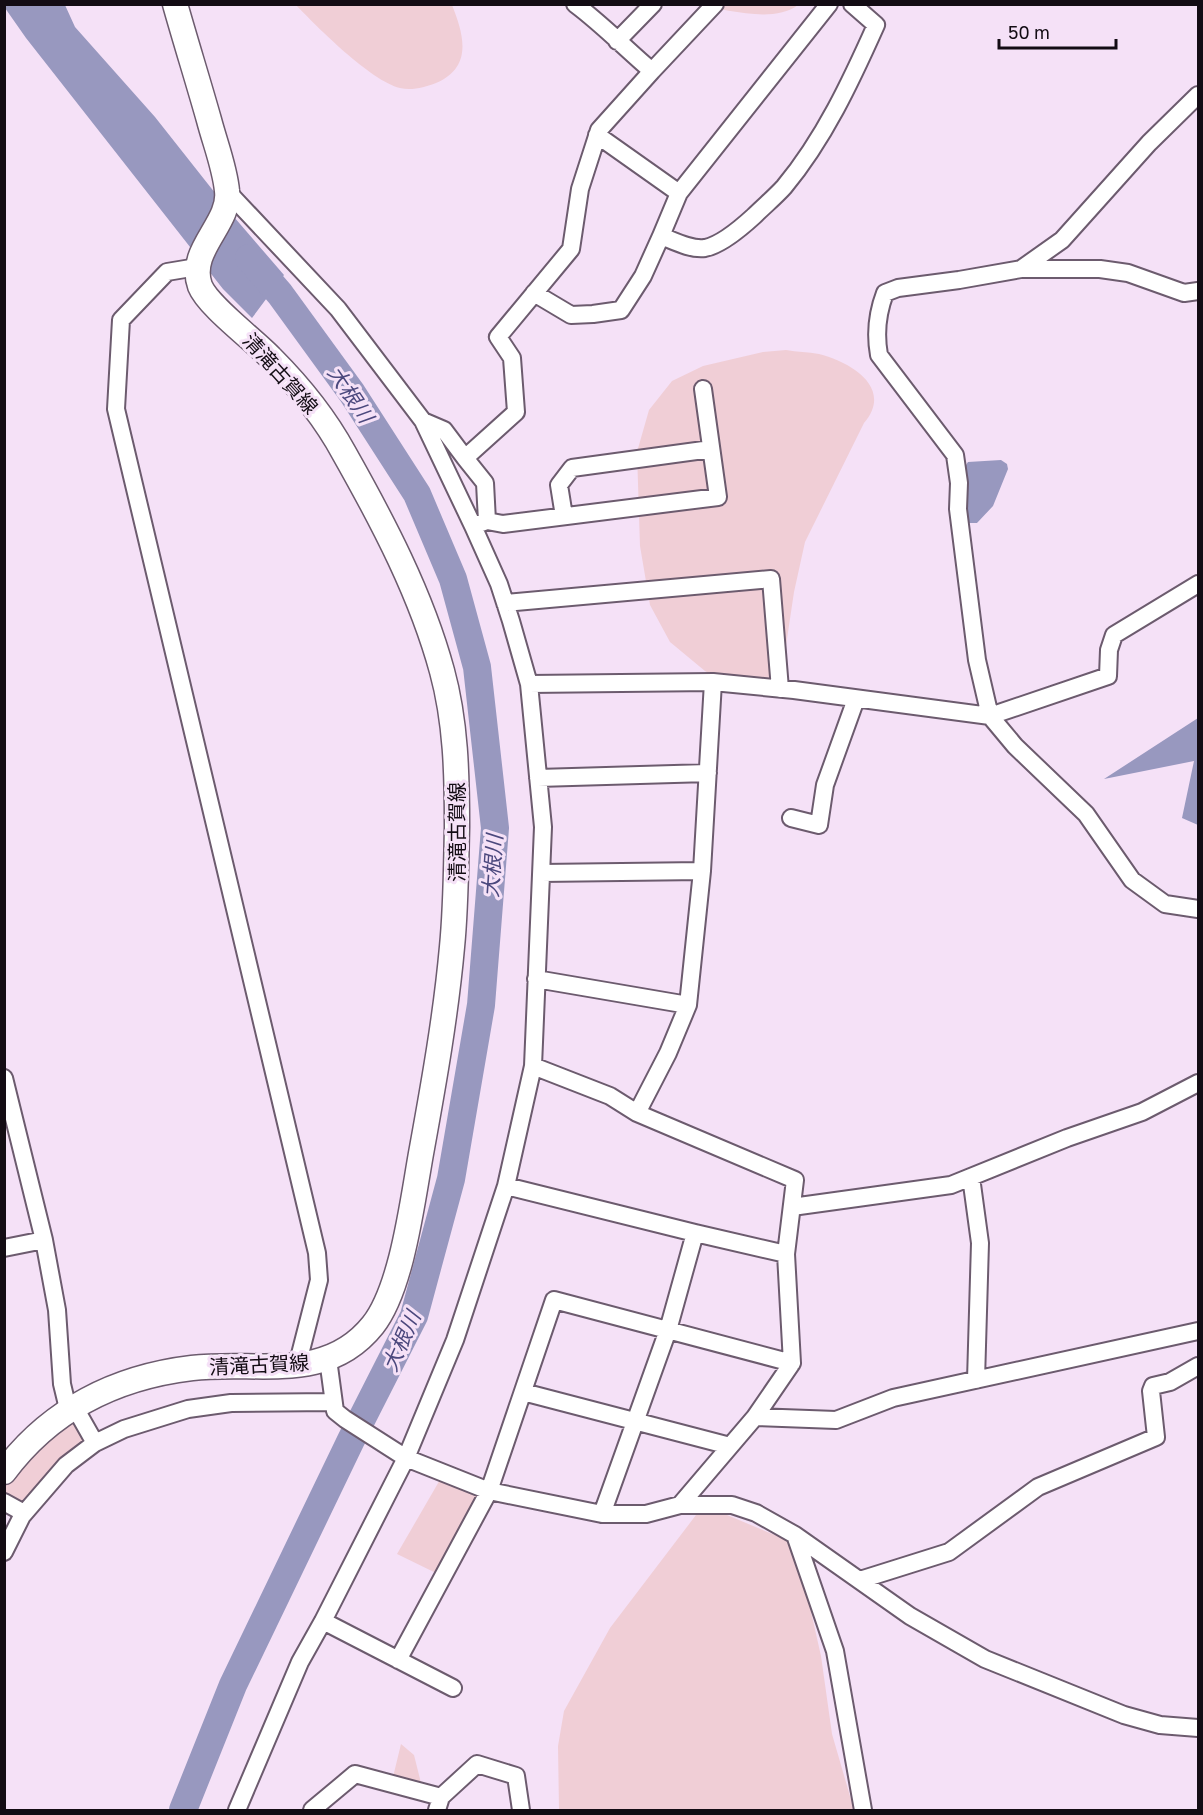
<svg xmlns="http://www.w3.org/2000/svg" width="1203" height="1815" font-family="'Golos Text','Noto Sans JP',sans-serif">
	<style>
		.green { fill: #f0ced6 }
		.water { fill: #9898bf }
		.lines { fill: none; stroke-linecap: round; stroke-linejoin: round }
		.river { stroke: #9898bf; stroke-width: 28 }
		.minor-casing { stroke: #6c5b6e; stroke-width: 20 }
		.secondary-casing { stroke: #6c5b6e; stroke-width: 27 }
		.minor { stroke: #fff; stroke-width: 16 }
		.secondary { stroke: #fff; stroke-width: 24 }
		.labels { text-anchor: middle; dominant-baseline: central; stroke-width: 6; stroke-linejoin: round; paint-order: stroke }
		.street-label { font-size: 20px; fill: #130c14; stroke: #f5e1f7 }
		.water-label { font-size: 21px; font-style: italic; fill: #4b487d; stroke: #f5e1f7 }
	</style>
	<rect width="100%" height="100%" fill="#f5e1f7"/>
	<path class="green" d="M 296,5 L 452,5 C 464,35 473,67 436,83 C 425,87 412,91 400,88 C 371,81 317,27 296,5 Z
		M 697,5 L 798,5 C 773,24 726,9 697,5 Z
		M 786,350 C 797,352 808,352 819,354 C 851,362 894,388 864,423 L 805,542 L 794,592 L 784,659 L 769,683 L 731,685 L 705,671 L 670,642 L 650,605 L 640,546 L 637,452 L 649,410 L 672,381 L 703,366 L 763,352 Z
		M 72,1417 L 87,1442 L 25,1505 L 5,1496 L 5,1487 L 21,1465 Z
		M 441,1478 L 479,1494 L 438,1574 L 397,1554 Z
		M 696,1515 L 727,1515 L 789,1541 L 807,1594 L 821,1656 L 832,1734 L 854,1810 L 559,1810 L 558,1746 L 564,1711 L 610,1628 Z
		M 401,1744 L 414,1755 L 421,1783 L 393,1777 Z"/>
	<path class="water" d="M 4,5 L 65,5 L 75,27 L 155,117 L 234,217 L 284,275 L 252,318 L 223,289 L 26,38 L 5,8 Z
		M 1001,460 L 1007,464 L 1008,469 L 993,506 L 977,523 L 969,523 C 966,506 957,477 968,462 Z
		M 1198,718 L 1198,825 L 1182,818 L 1194,761 L 1104,779 Z"/>
	<g class="lines">
		<path class="river" d="M 183,1810 L 233,1685 L 351,1440 L 414,1316 L 451,1179 L 481,1005 L 495,828 L 477,667 L 453,579 L 417,494 L 352,393 L 280,294 L 249,258"/>
		<defs>
			<path id="minor" d="M 575,4 C 602,24 626,49 652,71
				M 617,41 L 653,4
				M 597,135 L 679,193
				M 227,191 L 338,309 L 423,421 L 473,526 L 499,584 L 511,621 L 529,684 L 543,827 L 533,1066 L 506,1186 L 455,1340 L 406,1458 L 323,1621 L 300,1662 L 237,1810
				M 661,236 L 679,193 L 829,4
				M 197,267 L 167,272 L 121,320 L 116,409 L 317,1253 L 319,1280 L 297,1366
				M 1021,269 L 1062,240 L 1149,143 L 1198,95
				M 1198,291 L 1184,293 L 1128,273 L 1100,269 L 1021,269 L 959,280 L 898,288 L 885,293 C 877,314 875,333 879,355 L 955,455 L 959,483 L 958,509 L 977,660 L 990,716 L 1015,746 L 1086,814 L 1132,880 L 1165,904 L 1198,909
				M 534,293 L 571,315 L 593,314 L 621,310 L 643,276 L 661,236 C 674,241 691,250 705,248 C 721,245 742,227 754,216 C 764,206 775,197 784,187 C 824,139 851,81 876,25 L 852,4
				M 423,421 L 444,430 L 465,458
				M 564,516 L 559,485 L 572,468 L 711,449
				M 487,521 L 503,524 L 718,497 L 703,389
				M 473,526 L 487,521 L 485,483 L 465,458 L 516,412 L 512,358 L 498,337 L 571,249 L 580,189 L 599,130 L 652,71 L 715,4
				M 505,603 L 771,579 L 780,689
				M 529,684 L 713,682 L 794,690 L 990,716 L 1108,676 L 1109,650 L 1114,635 L 1198,584
				M 538,778 L 708,773
				M 791,818 L 819,825 L 825,785 L 856,699
				M 541,873 L 702,871
				M 536,979 L 688,1005
				M 533,1066 L 610,1096 L 637,1113 L 795,1180 L 786,1254 L 792,1363 L 755,1417 L 680,1505
				M 4,1078 L 44,1240 L 57,1310 L 62,1384 L 68,1409
				M 637,1113 L 668,1053 L 688,1005 L 702,871 L 713,682
				M 971,1177 L 980,1243 L 976,1380
				M 506,1186 L 695,1233 L 786,1254
				M 792,1207 L 951,1185 L 1067,1138 L 1142,1112 L 1198,1083
				M 4,1248 L 44,1240
				M 328,1359 L 335,1411 L 345,1419 L 406,1458 L 489,1491 L 602,1514 L 646,1514 L 680,1505 L 732,1505 L 756,1513 L 795,1535 L 910,1616 L 985,1659 L 1124,1715 L 1160,1725 L 1198,1728
				M 523,1392 L 730,1446
				M 74,1406 L 95,1443
				M 755,1417 L 836,1420 L 893,1398 L 1198,1331
				M 4,1502 L 24,1513
				M 602,1514 L 668,1330 L 695,1233
				M 795,1535 L 835,1651 L 863,1810
				M 4,1552 L 22,1516 L 66,1465 L 95,1443 L 124,1429 L 188,1409 L 231,1403 L 333,1402
				M 860,1580 L 949,1552 L 1038,1487 L 1156,1437 L 1151,1391 L 1153,1386 L 1170,1382 L 1198,1366
				M 323,1621 L 453,1688
				M 398,1660 L 489,1491 L 554,1300 L 792,1363
				M 312,1810 L 355,1774 L 441,1797
				M 437,1810 L 441,1797 L 477,1764 L 516,1776 L 521,1810"/>
			<path id="secondary" d="M 4,1472 C 50,1410 116,1377 192,1368 C 257,1360 326,1384 373,1325 C 403,1287 413,1196 422,1148 C 434,1082 446,1014 452,947 C 456,907 456,867 457,827 C 457,775 456,722 442,671 C 421,594 383,522 344,453 C 325,418 299,386 271,358 C 254,340 208,306 200,286 C 187,250 231,224 227,191 C 225,168 215,143 209,120 C 198,81 186,43 175,4"/>
		</defs>
		<use href="#minor" class="minor-casing"/>
		<use href="#secondary" class="secondary-casing"/>
		<use href="#minor" class="minor"/>
		<use href="#secondary" class="secondary"/>
	</g>
	<g class="labels">
		<g class="street-label">
			<text transform="translate(281 373) rotate(48)">清滝古賀線</text>
			<text transform="translate(456 832) rotate(-90)">清滝古賀線</text>
			<text transform="translate(259 1364) rotate(-3)">清滝古賀線</text>
		</g>
		<g class="water-label">
			<text transform="translate(351 394) rotate(56)">大根川</text>
			<text transform="translate(492 866) rotate(-86)">大根川</text>
			<text transform="translate(401 1341) rotate(-66)">大根川</text>
		</g>
	</g>
	<rect width="1203" height="1815" fill="none" stroke="#130c14" stroke-width="12"/>
	<path d="M999 39v9h117v-9" fill="none" stroke="#130c14" stroke-width="3"/>
	<text x="1008" y="39" font-size="18" fill="#130c14" stroke="#f5e1f7" stroke-width="4.5" paint-order="stroke">50 m</text>
</svg>
